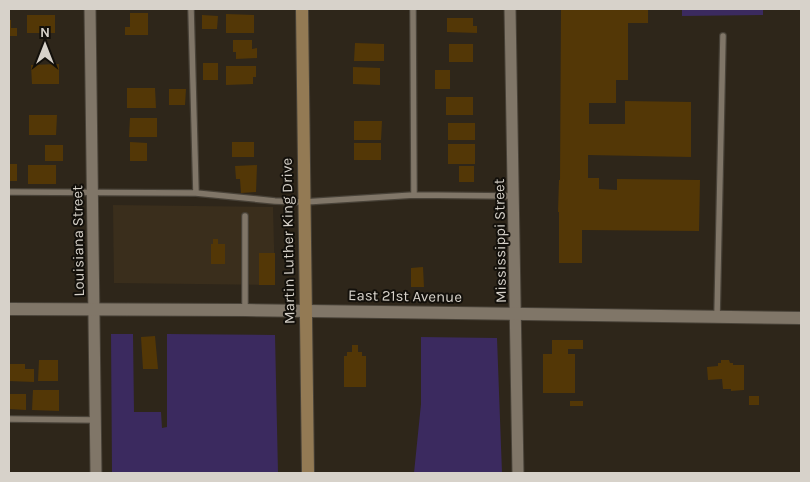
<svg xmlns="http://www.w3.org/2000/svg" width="810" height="482" font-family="Karla,sans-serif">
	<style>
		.built { fill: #3a2e1c }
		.green { fill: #3b2a5f }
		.building { fill: #533706 }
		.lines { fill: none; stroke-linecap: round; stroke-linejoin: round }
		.service-casing { stroke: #484238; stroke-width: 8 }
		.minor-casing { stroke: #484238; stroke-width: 13 }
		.tertiary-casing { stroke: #484238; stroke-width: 14 }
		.secondary-casing { stroke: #484238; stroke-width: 14 }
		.service { stroke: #807668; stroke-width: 5.5 }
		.minor { stroke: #807668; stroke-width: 11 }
		.tertiary { stroke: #807668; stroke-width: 12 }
		.secondary { stroke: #937a54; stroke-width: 12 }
		.labels { text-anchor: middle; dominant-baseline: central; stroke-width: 4; stroke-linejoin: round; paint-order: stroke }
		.street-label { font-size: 15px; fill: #d7d2ca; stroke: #13100b }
	</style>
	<rect width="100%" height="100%" fill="#2e261a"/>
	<path class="built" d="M 113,205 L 273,207 L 275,285 L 114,283 Z"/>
	<path class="green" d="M 682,9 L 763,9 L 763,15 L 682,16 Z
		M 111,334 L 133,334 L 134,412 L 161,412 L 162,428 L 167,427 L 167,334 L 275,335 L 278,473 L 112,473 Z
		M 421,337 L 497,338 L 502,473 L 414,473 L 421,404 Z"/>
	<path class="building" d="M 561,9 L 648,9 L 648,23 L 628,23 L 628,80 L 616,80 L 616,103 L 589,103 L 589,124 L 625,124 L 625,101 L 691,102 L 691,157 L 588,155 L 588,178 L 599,178 L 599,189 L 617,190 L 617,179 L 700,180 L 699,231 L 582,230 L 582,263 L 559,263 L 559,212 L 558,212 L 559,180 L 560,180 Z
		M 130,13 L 148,13 L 148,35 L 125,35 L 125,27 L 130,27 Z
		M 226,14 L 254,15 L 254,33 L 226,33 Z
		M 27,15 L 55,15 L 55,33 L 27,33 Z
		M 202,15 L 218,16 L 217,29 L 202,29 Z
		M 447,18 L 473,18 L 473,26 L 477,26 L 477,33 L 447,32 Z
		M 9,20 L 11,20 L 11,28 L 17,28 L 17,36 L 10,36 L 10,33 L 9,33 Z
		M 233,40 L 252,40 L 252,49 L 257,48 L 257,58 L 236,59 L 236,52 L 233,52 Z
		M 355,43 L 384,44 L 384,61 L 354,61 Z
		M 449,44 L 473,44 L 473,62 L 449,62 Z
		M 203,63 L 218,63 L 218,80 L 203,80 Z
		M 59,64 L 59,84 L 32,84 L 31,65 Z
		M 226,66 L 256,66 L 256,77 L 253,77 L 253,84 L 226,85 Z
		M 353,67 L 380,68 L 380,85 L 353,84 Z
		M 435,70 L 450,70 L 450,89 L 435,89 Z
		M 127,88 L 155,88 L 156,108 L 127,108 Z
		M 169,89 L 186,89 L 185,105 L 169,105 Z
		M 446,97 L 473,97 L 473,115 L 446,115 Z
		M 29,115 L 57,115 L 56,135 L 29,135 Z
		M 130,118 L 157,118 L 157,137 L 129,137 Z
		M 354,121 L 382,121 L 381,140 L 354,140 Z
		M 448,123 L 475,123 L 475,140 L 448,140 Z
		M 130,142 L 147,143 L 147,161 L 130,161 Z
		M 232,142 L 254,142 L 254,157 L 232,157 Z
		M 354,143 L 381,143 L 381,160 L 354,160 Z
		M 448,144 L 475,144 L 475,164 L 448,164 Z
		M 45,145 L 63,145 L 63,161 L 45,161 Z
		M 9,164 L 17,164 L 17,181 L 9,181 Z
		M 28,165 L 56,165 L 56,184 L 28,184 Z
		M 257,165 L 256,192 L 241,193 L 240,179 L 236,179 L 235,166 Z
		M 459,166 L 474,166 L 474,182 L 459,182 Z
		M 213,239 L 218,239 L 218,244 L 225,244 L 225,264 L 211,264 L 211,244 L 213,244 Z
		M 259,253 L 275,253 L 275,285 L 259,285 Z
		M 423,267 L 424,287 L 411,287 L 411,268 Z
		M 155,336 L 158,369 L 143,369 L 141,337 Z
		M 552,340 L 583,340 L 583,349 L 568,349 L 568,354 L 575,354 L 575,393 L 543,393 L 543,354 L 552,354 Z
		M 352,345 L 358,345 L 358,352 L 362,352 L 362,356 L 366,356 L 366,387 L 344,387 L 344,356 L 347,356 L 347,352 L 352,352 Z
		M 39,360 L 58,360 L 58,381 L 38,381 Z
		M 721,360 L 729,360 L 730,363 L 733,363 L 733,365 L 744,365 L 744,390 L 731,391 L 731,389 L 723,389 L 722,379 L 708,380 L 707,367 L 718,366 L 718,363 L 721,363 Z
		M 9,364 L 25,364 L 25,369 L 34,369 L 34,382 L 9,381 Z
		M 33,390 L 59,390 L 59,411 L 32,410 Z
		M 9,394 L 26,394 L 26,410 L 9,409 Z
		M 749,396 L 759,396 L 759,405 L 749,405 Z
		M 570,401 L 583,401 L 583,406 L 570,406 Z"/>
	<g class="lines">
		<defs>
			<path id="service" d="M 191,9 L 196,193
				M 413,9 L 414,195
				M 9,192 L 196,193 L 275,201 L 304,202 L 414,195 L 514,196
				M 245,216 L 245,310
				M 717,317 L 723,36
				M 9,419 L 96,420"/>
			<path id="minor" d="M 90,9 L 96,473
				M 510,9 L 518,473"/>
			<path id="tertiary" d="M 9,309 L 245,310 L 801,318"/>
			<path id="secondary" d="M 302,9 L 308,473"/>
		</defs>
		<use href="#service" class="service-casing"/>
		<use href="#minor" class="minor-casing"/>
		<use href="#tertiary" class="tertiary-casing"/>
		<use href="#secondary" class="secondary-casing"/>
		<use href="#service" class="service"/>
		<use href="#minor" class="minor"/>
		<use href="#tertiary" class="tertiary"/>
		<use href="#secondary" class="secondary"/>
	</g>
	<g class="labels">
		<g class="street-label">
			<text transform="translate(78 241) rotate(-91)">Louisiana Street</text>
			<text transform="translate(288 241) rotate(-91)">Martin Luther King Drive</text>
			<text transform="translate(500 241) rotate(-91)">Mississippi Street</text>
			<text transform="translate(405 296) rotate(1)">East 21st Avenue</text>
		</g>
	</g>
	<rect width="810" height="482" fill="none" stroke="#d7d2ca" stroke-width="20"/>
	<g transform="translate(45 45)" stroke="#13100b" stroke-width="4" paint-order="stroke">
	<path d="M0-4L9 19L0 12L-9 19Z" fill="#d7d2ca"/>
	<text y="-8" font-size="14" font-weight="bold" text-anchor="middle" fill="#d7d2ca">N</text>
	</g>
</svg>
